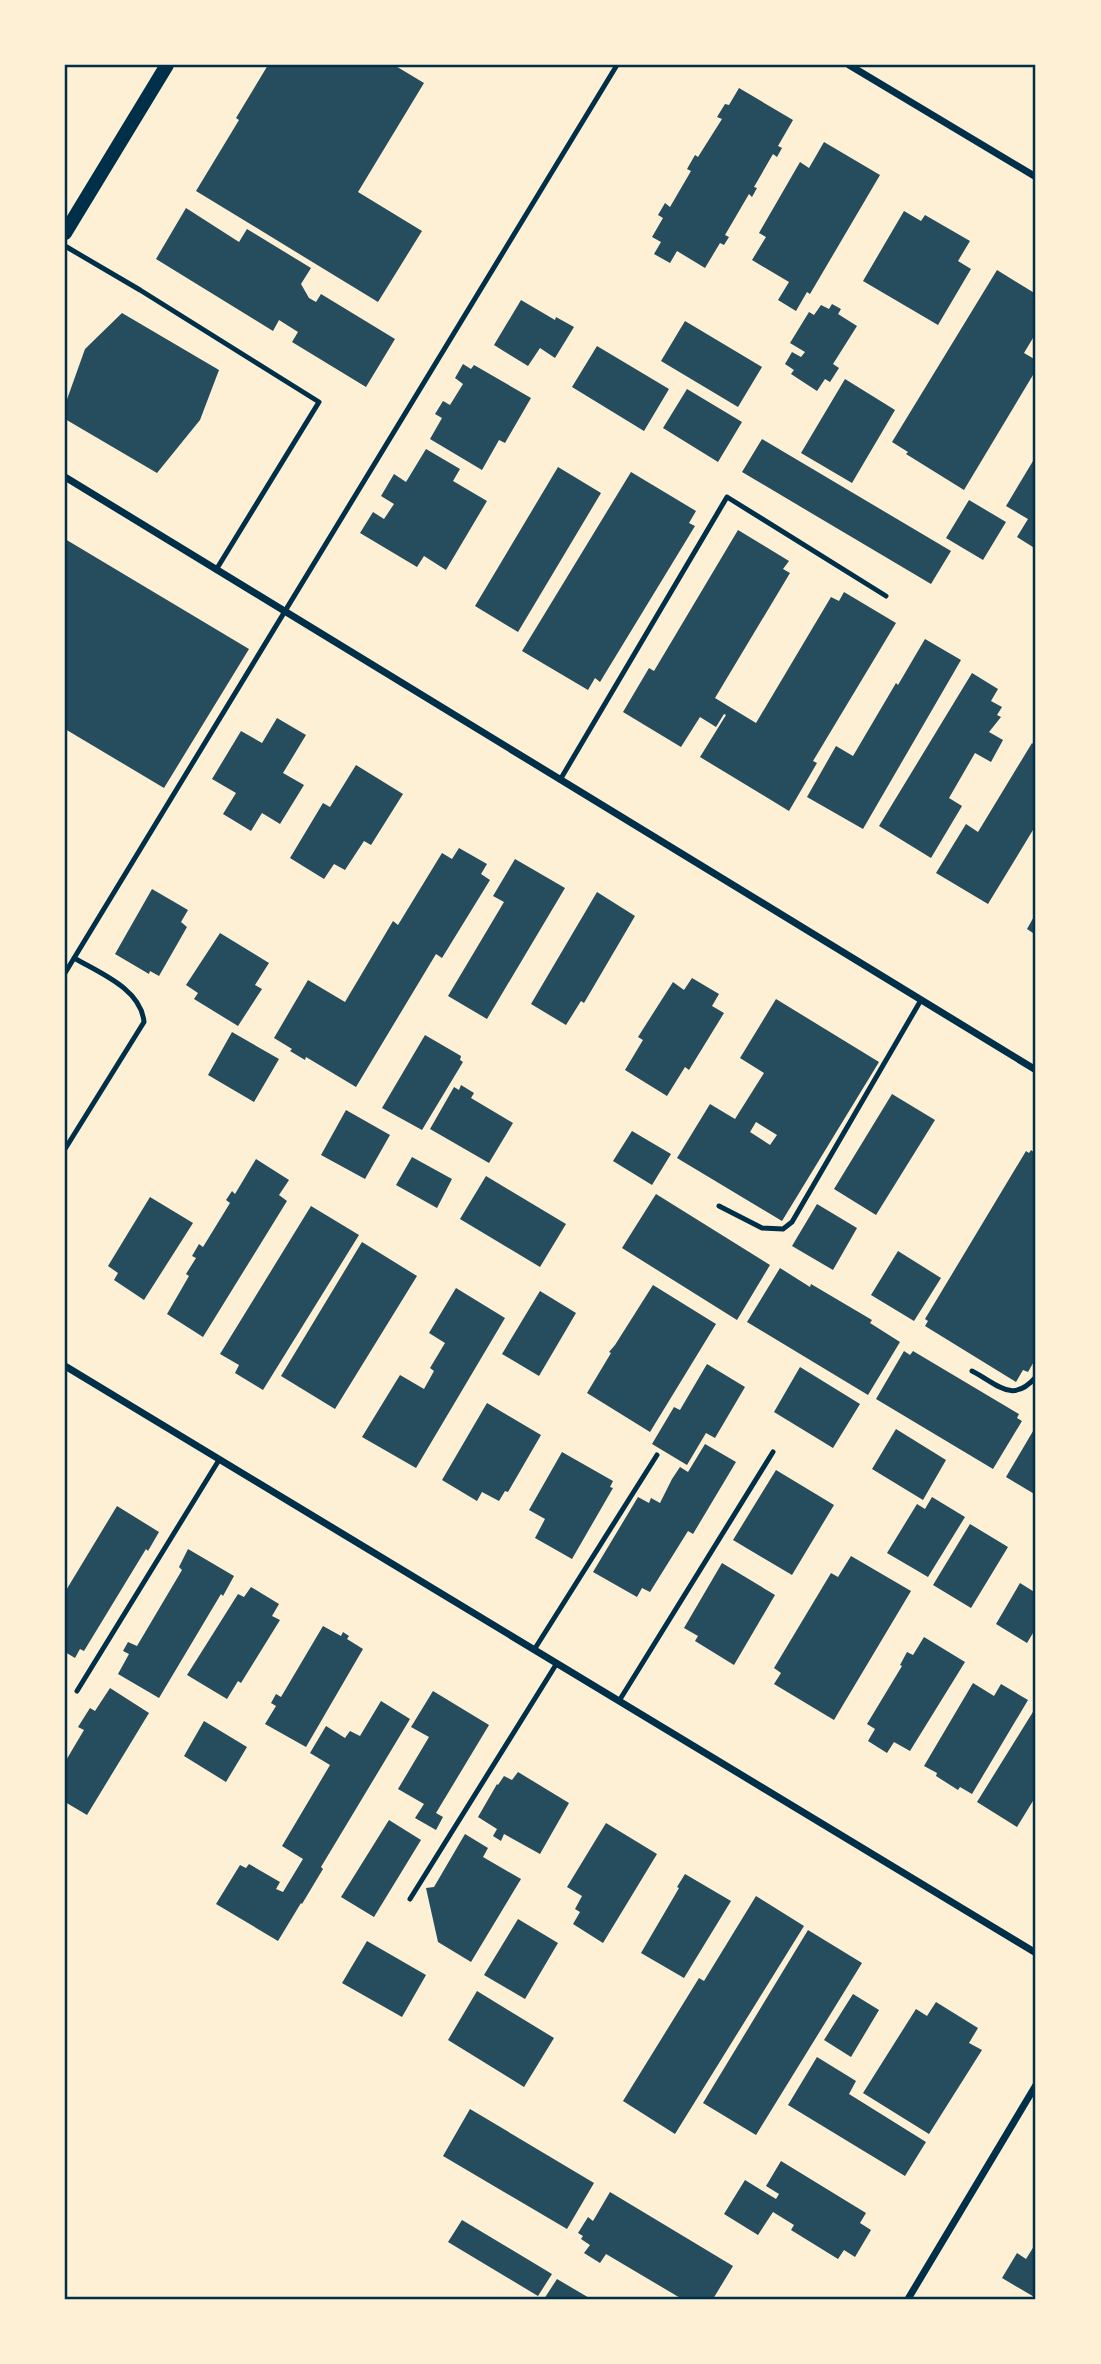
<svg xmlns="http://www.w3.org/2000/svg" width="1101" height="2364" font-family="'Source Sans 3',sans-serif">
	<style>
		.building { fill: #264d5e; fill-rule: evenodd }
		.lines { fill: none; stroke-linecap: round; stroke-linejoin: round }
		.service { stroke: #003049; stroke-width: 5 }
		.minor { stroke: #003049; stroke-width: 7 }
		.secondary { stroke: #003049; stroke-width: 14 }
		.neatline { fill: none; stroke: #003049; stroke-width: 2.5 }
	</style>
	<rect width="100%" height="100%" fill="#fdf0d5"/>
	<path class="building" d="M 268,65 L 394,65 L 424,83 L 358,192 L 422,231 L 378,302 L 196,191 L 239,120 L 236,118 Z
		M 739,88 L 793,120 L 778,146 L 782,148 L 777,157 L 773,154 L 754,187 L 757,188 L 752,197 L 749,194 L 725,235 L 729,237 L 724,245 L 720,243 L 705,268 L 677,251 L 670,263 L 654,254 L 661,242 L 652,237 L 663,218 L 658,215 L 665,203 L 670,207 L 691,171 L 687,169 L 695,155 L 698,157 L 722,119 L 717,117 L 725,104 L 729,105 Z
		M 824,142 L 880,175 L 810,294 L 807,292 L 796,311 L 778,300 L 789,282 L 752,260 L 766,237 L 759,233 L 800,162 L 809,168 Z
		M 186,208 L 239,242 L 247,229 L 311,268 L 301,284 L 309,298 L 316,302 L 321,294 L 395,339 L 366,387 L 292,342 L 298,332 L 279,320 L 273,331 L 156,259 Z
		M 904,211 L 921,221 L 925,215 L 970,241 L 958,261 L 971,269 L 938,325 L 863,281 Z
		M 997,270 L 1036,294 L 1036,333 L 1024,353 L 1036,360 L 1036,370 L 964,490 L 906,454 L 908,452 L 892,442 Z
		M 521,300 L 555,320 L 556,317 L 574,327 L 555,358 L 540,348 L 528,366 L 494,345 Z
		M 832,304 L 841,309 L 838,314 L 857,326 L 833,364 L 839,368 L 830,382 L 825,379 L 817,391 L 791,374 L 794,370 L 785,364 L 792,352 L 801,357 L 805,352 L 790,343 L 809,312 L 814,315 L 821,305 L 829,309 Z
		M 122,313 L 219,370 L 200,420 L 157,473 L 65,419 L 65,405 L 85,349 Z
		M 685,321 L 762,367 L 738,407 L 661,361 Z
		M 597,346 L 669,389 L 644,431 L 572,387 Z
		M 463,364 L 471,369 L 474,365 L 531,398 L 505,443 L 499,440 L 482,470 L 430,439 L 442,418 L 435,414 L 443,401 L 450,405 L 463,384 L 455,378 Z
		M 845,379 L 895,410 L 852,483 L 801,453 Z
		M 687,389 L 742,422 L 718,462 L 663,428 Z
		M 762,439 L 951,551 L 931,584 L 742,472 Z
		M 426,449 L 460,469 L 453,481 L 487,501 L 446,570 L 424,556 L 417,567 L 360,533 L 373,512 L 384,519 L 394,504 L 381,496 L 394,474 L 406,482 Z
		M 1036,456 L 1036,549 L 1017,537 L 1028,519 L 1006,506 Z
		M 558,467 L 601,493 L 518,632 L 475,606 Z
		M 631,472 L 696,511 L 689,523 L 695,526 L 600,682 L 595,678 L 588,690 L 522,651 Z
		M 969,500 L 1006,522 L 983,560 L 946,538 Z
		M 738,530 L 789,561 L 783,569 L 790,573 L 715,698 L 756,723 L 831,597 L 839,601 L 844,592 L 896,623 L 813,761 L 817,763 L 789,811 L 700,757 L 726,715 L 724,714 L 716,727 L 700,717 L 681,747 L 623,712 L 649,668 L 654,671 Z
		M 65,539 L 249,649 L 164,788 L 65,729 Z
		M 925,639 L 961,660 L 863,829 L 807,797 L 836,746 L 853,756 L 896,683 L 898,685 Z
		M 972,673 L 998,689 L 991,701 L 1002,707 L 997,715 L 1001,717 L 989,732 L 1003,740 L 991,762 L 975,753 L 949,798 L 962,806 L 931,858 L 879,826 Z
		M 277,718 L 306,735 L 283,773 L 304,785 L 280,824 L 262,813 L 251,831 L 223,814 L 236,793 L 212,779 L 241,731 L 262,743 Z
		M 1032,743 L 1036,746 L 1036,825 L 988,904 L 936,873 L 966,824 L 978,832 Z
		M 356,765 L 403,794 L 371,845 L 364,841 L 345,870 L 334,864 L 324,879 L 290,858 L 323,803 L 330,807 Z
		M 459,848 L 487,864 L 481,874 L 490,880 L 442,958 L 436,954 L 356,1087 L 306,1057 L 305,1060 L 290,1051 L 292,1049 L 274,1038 L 308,980 L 345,1002 L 393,921 L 398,925 L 442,853 L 452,859 Z
		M 515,859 L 565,888 L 487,1019 L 448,996 L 504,902 L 493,896 Z
		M 152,889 L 188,910 L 181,922 L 187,927 L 159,976 L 150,971 L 149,974 L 115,954 Z
		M 597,892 L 635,916 L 584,1003 L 581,1001 L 566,1025 L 531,1004 Z
		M 1036,913 L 1036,935 L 1027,929 Z
		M 220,933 L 269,963 L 255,985 L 262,989 L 238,1026 L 194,999 L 198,993 L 186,985 Z
		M 692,978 L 719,994 L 712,1006 L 724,1013 L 689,1070 L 685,1067 L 667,1096 L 625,1070 L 643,1040 L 638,1037 L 673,982 L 684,990 Z
		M 776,999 L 879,1062 L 782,1221 L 677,1158 L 710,1104 L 735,1119 L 764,1073 L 740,1058 ZM 756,1122 L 777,1135 L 770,1145 L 750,1132 Z
		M 232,1032 L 279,1059 L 254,1102 L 208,1075 Z
		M 425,1035 L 461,1056 L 460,1060 L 463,1062 L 422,1130 L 382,1108 Z
		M 461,1085 L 474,1093 L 471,1098 L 513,1123 L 489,1163 L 430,1129 L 454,1087 L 459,1090 Z
		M 892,1094 L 935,1120 L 876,1215 L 834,1189 Z
		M 346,1110 L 390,1135 L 365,1179 L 321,1155 Z
		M 632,1131 L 671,1154 L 652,1185 L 613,1161 Z
		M 1031,1150 L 1036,1154 L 1036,1358 L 1028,1372 L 1023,1370 L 1016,1382 L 925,1326 L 928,1321 L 925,1319 L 1026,1151 L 1029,1153 Z
		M 412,1157 L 452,1179 L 437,1208 L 396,1185 Z
		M 256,1159 L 289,1180 L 279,1195 L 287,1201 L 203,1337 L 167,1314 L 189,1276 L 186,1274 L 196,1258 L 192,1256 L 199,1244 L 203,1247 L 230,1203 L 226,1200 L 232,1191 L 235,1194 Z
		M 486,1176 L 566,1224 L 540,1267 L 460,1219 Z
		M 656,1194 L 770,1265 L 737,1320 L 622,1248 Z
		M 150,1197 L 193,1223 L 144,1300 L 114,1280 L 118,1273 L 108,1266 Z
		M 817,1204 L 857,1228 L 833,1270 L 792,1246 Z
		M 311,1206 L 359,1235 L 263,1390 L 235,1373 L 239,1365 L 220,1354 Z
		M 362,1242 L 417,1276 L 335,1409 L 281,1376 Z
		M 898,1251 L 941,1278 L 914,1321 L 871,1295 Z
		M 780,1268 L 810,1287 L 811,1284 L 872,1320 L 870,1323 L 900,1342 L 868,1395 L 747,1322 Z
		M 653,1285 L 716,1324 L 650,1432 L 587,1393 L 611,1353 L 609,1352 L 615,1345 Z
		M 456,1288 L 505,1318 L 416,1468 L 362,1437 L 400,1375 L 424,1389 L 434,1371 L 430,1368 L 445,1343 L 429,1333 Z
		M 540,1291 L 576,1313 L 539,1376 L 502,1354 Z
		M 904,1351 L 910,1355 L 913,1351 L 1019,1414 L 1017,1418 L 1022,1421 L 993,1469 L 876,1399 Z
		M 707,1364 L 745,1387 L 715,1438 L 706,1433 L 687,1465 L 652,1444 L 674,1407 L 680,1410 Z
		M 800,1367 L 860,1404 L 833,1448 L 774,1412 Z
		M 487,1403 L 541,1435 L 508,1492 L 505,1491 L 499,1501 L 482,1492 L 477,1501 L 442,1480 Z
		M 1036,1426 L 1036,1495 L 1006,1477 Z
		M 896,1429 L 946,1460 L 923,1500 L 872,1469 Z
		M 705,1444 L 736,1462 L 693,1534 L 688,1531 L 650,1592 L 642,1588 L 637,1597 L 593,1572 L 638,1497 L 649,1503 L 651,1498 L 660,1503 L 672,1479 L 680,1467 L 688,1472 Z
		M 562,1452 L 613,1481 L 610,1487 L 613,1488 L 572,1559 L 535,1538 L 545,1519 L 529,1510 Z
		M 776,1470 L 834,1505 L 792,1575 L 733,1540 Z
		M 932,1497 L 965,1517 L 928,1577 L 887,1553 L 917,1504 L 925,1509 Z
		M 117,1506 L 159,1532 L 148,1551 L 146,1549 L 84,1651 L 80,1649 L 75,1658 L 65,1652 L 65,1592 Z
		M 970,1524 L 1008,1547 L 971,1608 L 933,1585 Z
		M 188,1549 L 234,1576 L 223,1596 L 221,1594 L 159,1698 L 118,1674 L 129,1654 L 123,1651 L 128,1642 L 137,1646 L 182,1570 L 179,1567 Z
		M 851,1556 L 911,1591 L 834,1720 L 774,1684 L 781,1673 L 774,1668 L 831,1573 L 838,1577 Z
		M 722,1563 L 775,1595 L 734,1665 L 695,1641 L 698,1636 L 684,1628 Z
		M 1020,1583 L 1036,1593 L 1036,1628 L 1027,1643 L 996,1624 Z
		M 251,1587 L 279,1604 L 272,1616 L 280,1620 L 241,1683 L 238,1681 L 227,1699 L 187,1675 L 238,1594 L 244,1597 Z
		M 323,1626 L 341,1636 L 343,1632 L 349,1636 L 347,1639 L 363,1649 L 306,1747 L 265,1724 L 276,1706 L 271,1703 L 276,1694 L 281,1697 Z
		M 924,1637 L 965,1662 L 910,1751 L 894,1742 L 887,1753 L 868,1741 L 875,1729 L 867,1724 L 902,1666 L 900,1665 L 907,1652 L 913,1655 Z
		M 973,1683 L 994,1696 L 1001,1684 L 1028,1700 L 972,1794 L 960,1787 L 958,1790 L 936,1776 L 937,1773 L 924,1766 Z
		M 110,1688 L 149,1713 L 87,1815 L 65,1802 L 65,1762 L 84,1730 L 78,1727 L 90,1708 L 95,1711 Z
		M 433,1691 L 489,1725 L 436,1813 L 443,1817 L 436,1830 L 415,1818 L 424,1804 L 398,1789 L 429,1737 L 411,1727 Z
		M 381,1701 L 410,1719 L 321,1867 L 323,1869 L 302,1904 L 301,1903 L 278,1941 L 216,1904 L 240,1865 L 246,1868 L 249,1864 L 280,1882 L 276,1889 L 283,1892 L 303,1859 L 282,1846 L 330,1765 L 310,1753 L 326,1726 L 345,1738 L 350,1731 L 360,1736 Z
		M 1036,1707 L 1036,1796 L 1017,1827 L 977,1802 Z
		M 204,1721 L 247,1747 L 226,1782 L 184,1756 Z
		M 518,1772 L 569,1803 L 540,1854 L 504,1834 L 501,1841 L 493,1836 L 497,1829 L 478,1817 L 497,1784 L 498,1785 L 504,1776 L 512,1780 Z
		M 389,1820 L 421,1840 L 374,1917 L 341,1897 Z
		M 606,1823 L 657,1854 L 603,1943 L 573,1924 L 580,1912 L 575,1909 L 582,1896 L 567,1887 Z
		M 465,1834 L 488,1848 L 483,1857 L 521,1879 L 471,1962 L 438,1942 L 426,1888 L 434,1887 Z
		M 685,1874 L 731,1901 L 684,1978 L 641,1953 L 679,1888 L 677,1887 Z
		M 756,1896 L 804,1926 L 675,2134 L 623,2101 L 699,1978 L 704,1981 Z
		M 518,1919 L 558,1943 L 525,1999 L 484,1975 Z
		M 808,1930 L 862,1963 L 756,2135 L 703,2103 Z
		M 367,1941 L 426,1975 L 402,2017 L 342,1983 Z
		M 477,1991 L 554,2038 L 524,2087 L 448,2040 Z
		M 853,1994 L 879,2010 L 851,2057 L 824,2040 Z
		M 936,2002 L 978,2028 L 969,2043 L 982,2050 L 929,2134 L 863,2093 L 916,2009 L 927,2016 Z
		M 817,2057 L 856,2081 L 849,2094 L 926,2142 L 905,2176 L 788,2105 Z
		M 470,2109 L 594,2183 L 567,2229 L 443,2156 Z
		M 781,2161 L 866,2213 L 860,2223 L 871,2230 L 855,2257 L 844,2250 L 838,2259 L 791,2230 L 794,2225 L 773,2212 L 758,2235 L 724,2214 L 745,2180 L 776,2199 L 779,2194 L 766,2186 Z
		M 610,2192 L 733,2266 L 713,2299 L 682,2299 L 606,2254 L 600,2263 L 584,2253 L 590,2245 L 581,2239 L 583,2236 L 578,2233 L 588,2217 L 593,2221 Z
		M 462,2220 L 552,2274 L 538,2296 L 448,2242 Z
		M 1036,2243 L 1036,2298 L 1002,2278 L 1017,2253 L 1026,2259 Z
		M 557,2279 L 591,2299 L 544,2299 Z"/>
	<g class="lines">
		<path class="service" d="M 65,246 L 140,290 L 319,402 L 216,570
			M 560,780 L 727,497 L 886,596
			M 65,973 L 617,65
			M 65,1149 L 144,1022 C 141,989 100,973 74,958
			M 719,1206 L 762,1228 L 783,1229 L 792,1222 L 921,1000
			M 972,1371 C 999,1385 1012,1404 1036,1377
			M 534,1650 L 657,1455
			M 77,1691 L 219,1460
			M 619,1701 L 773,1452
			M 410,1899 L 557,1663"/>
		<path class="minor" d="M 849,65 L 1036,177
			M 65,477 L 1036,1070
			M 65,1366 L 1036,1953
			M 908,2299 L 1036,2085"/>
		<path class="secondary" d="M 65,233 L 167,65"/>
	</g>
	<rect width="1101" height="2364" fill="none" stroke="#fdf0d5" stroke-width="133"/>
	<rect x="66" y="66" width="968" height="2232" class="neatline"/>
</svg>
